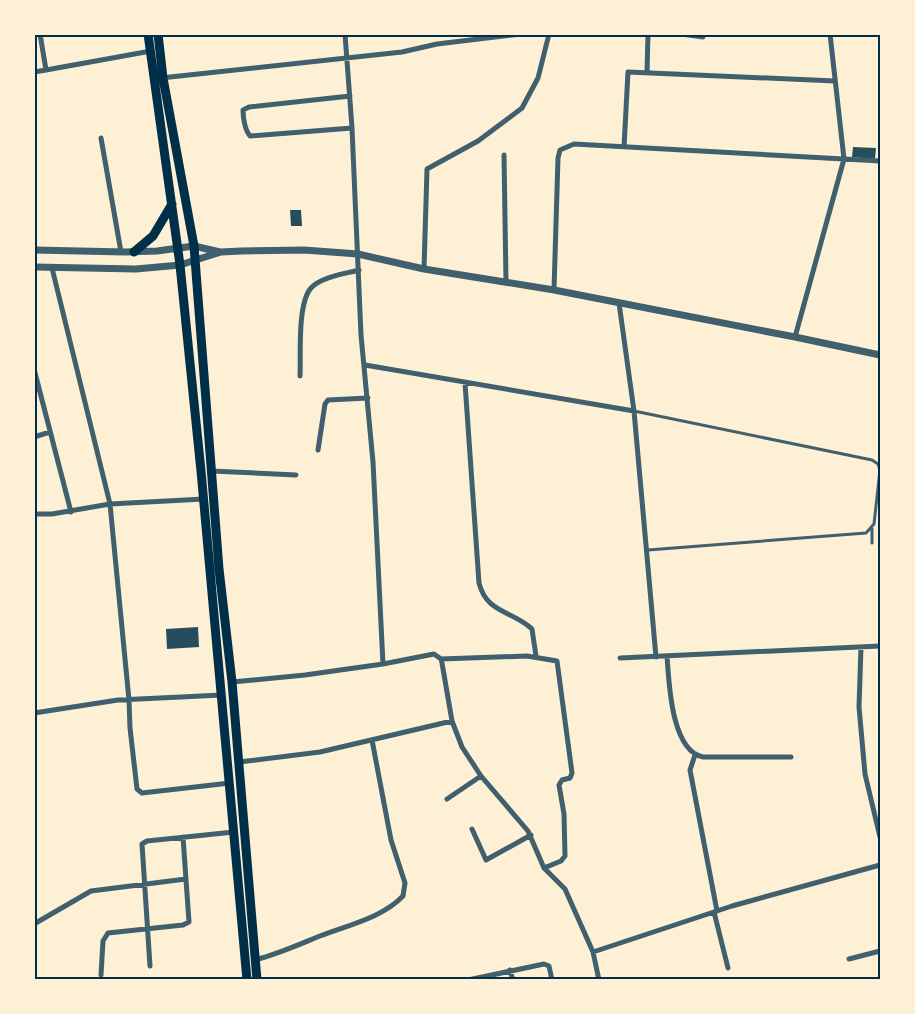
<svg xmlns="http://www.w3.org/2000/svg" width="915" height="1014" font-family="'Exo 2',sans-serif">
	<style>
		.building { fill: #264d5e }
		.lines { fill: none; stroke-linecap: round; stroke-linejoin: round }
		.service { stroke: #3f606c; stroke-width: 3 }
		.minor { stroke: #3f606c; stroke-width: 5 }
		.tertiary { stroke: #3f606c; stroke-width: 7 }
		.trunk { stroke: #003049; stroke-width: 9 }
		.neatline { fill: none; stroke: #003049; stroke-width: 2 }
	</style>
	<rect width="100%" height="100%" fill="#fdf0d5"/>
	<path class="building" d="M 853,147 L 876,148 L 875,159 L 852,157 Z
		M 290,210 L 301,210 L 302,226 L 291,226 Z
		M 198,627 L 199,647 L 167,649 L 166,629 Z"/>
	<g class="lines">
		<path class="service" d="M 634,411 L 872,460 L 878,464 L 880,470 L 874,524 L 866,533 L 648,550
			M 872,543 L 872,529"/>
		<path class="minor" d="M 345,34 L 352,128 L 361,335 L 373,462 L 383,664
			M 682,34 L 703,37
			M 46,70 L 151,51
			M 34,72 L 46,70 L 40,34
			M 647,73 L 648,34
			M 161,78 L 402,52 L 437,44 L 521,34
			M 350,96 L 249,107 L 243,110 C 243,118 245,130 250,136 L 352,128
			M 101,138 L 121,252
			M 624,147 L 628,72 L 835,81
			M 504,155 L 506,282
			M 52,268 L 110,504 L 129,700 L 130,728 L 137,789 L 142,793 L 230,783
			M 424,269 L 427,169 L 478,141 L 522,108 L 538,78 L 549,34
			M 554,290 L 558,158 L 560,150 L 574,144 L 880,161
			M 619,303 L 634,411 L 656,657
			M 795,337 L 844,159 L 830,34
			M 365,365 L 634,411
			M 34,369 L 71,512
			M 300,376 C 301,356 297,304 311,288 C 321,277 344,274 359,270
			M 465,383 L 479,583 C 487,614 512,610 532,629 L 536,656
			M 34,437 L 50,432
			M 318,450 L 325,404 L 328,400 L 368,398
			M 211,471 L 296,475
			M 34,514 L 52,514 L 110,504 L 204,499
			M 861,647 L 859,707 L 865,774 L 880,837
			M 667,656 C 669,682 671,751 703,757 L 791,757
			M 620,658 L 880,646
			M 441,659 L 527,656 L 557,661 L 572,773 L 570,778 L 562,780 L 559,785 L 564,814 L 565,856 L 561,861 L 544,868
			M 232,682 L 305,675 L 383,664 L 434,654 L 441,659 L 442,663 L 452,721 L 462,747 L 481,776 L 528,831 L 544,868 L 565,889 L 593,952 L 599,980
			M 34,713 L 118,700 L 222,695
			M 695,755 L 690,770 L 717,911
			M 239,762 L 320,752 L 452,721
			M 447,799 L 481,776
			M 472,829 L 486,860 L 531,835
			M 714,912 L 728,968
			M 34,924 L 91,891 L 186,879
			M 593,952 L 732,906 L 880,865
			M 849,959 L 880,951
			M 255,960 C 278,954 298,945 320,936 C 348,925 382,918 403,896 L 405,883 L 391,840 L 372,740
			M 150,966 L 142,844 L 147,841 L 234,832
			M 510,970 L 513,980
			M 101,975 L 103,941 L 108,933 L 183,925 L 189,922 L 183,837
			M 468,980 L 544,964 L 549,966 L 552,980"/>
		<path class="tertiary" d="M 34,250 L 125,252 L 157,251 L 194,246 L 220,252
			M 34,267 L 136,269 L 180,265 L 221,252 L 241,251 L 304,250 L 358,254 L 424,269 L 554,290 L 795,337 L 880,355"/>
		<path class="trunk" d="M 148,34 L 180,265 L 201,471 L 247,980
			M 158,34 L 163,78 L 194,246 L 219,569 L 232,682 L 257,980
			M 134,252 L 153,236 L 172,204"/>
	</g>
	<rect width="915" height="1014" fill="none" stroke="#fdf0d5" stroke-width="72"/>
	<rect x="36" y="36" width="843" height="942" class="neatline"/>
</svg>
